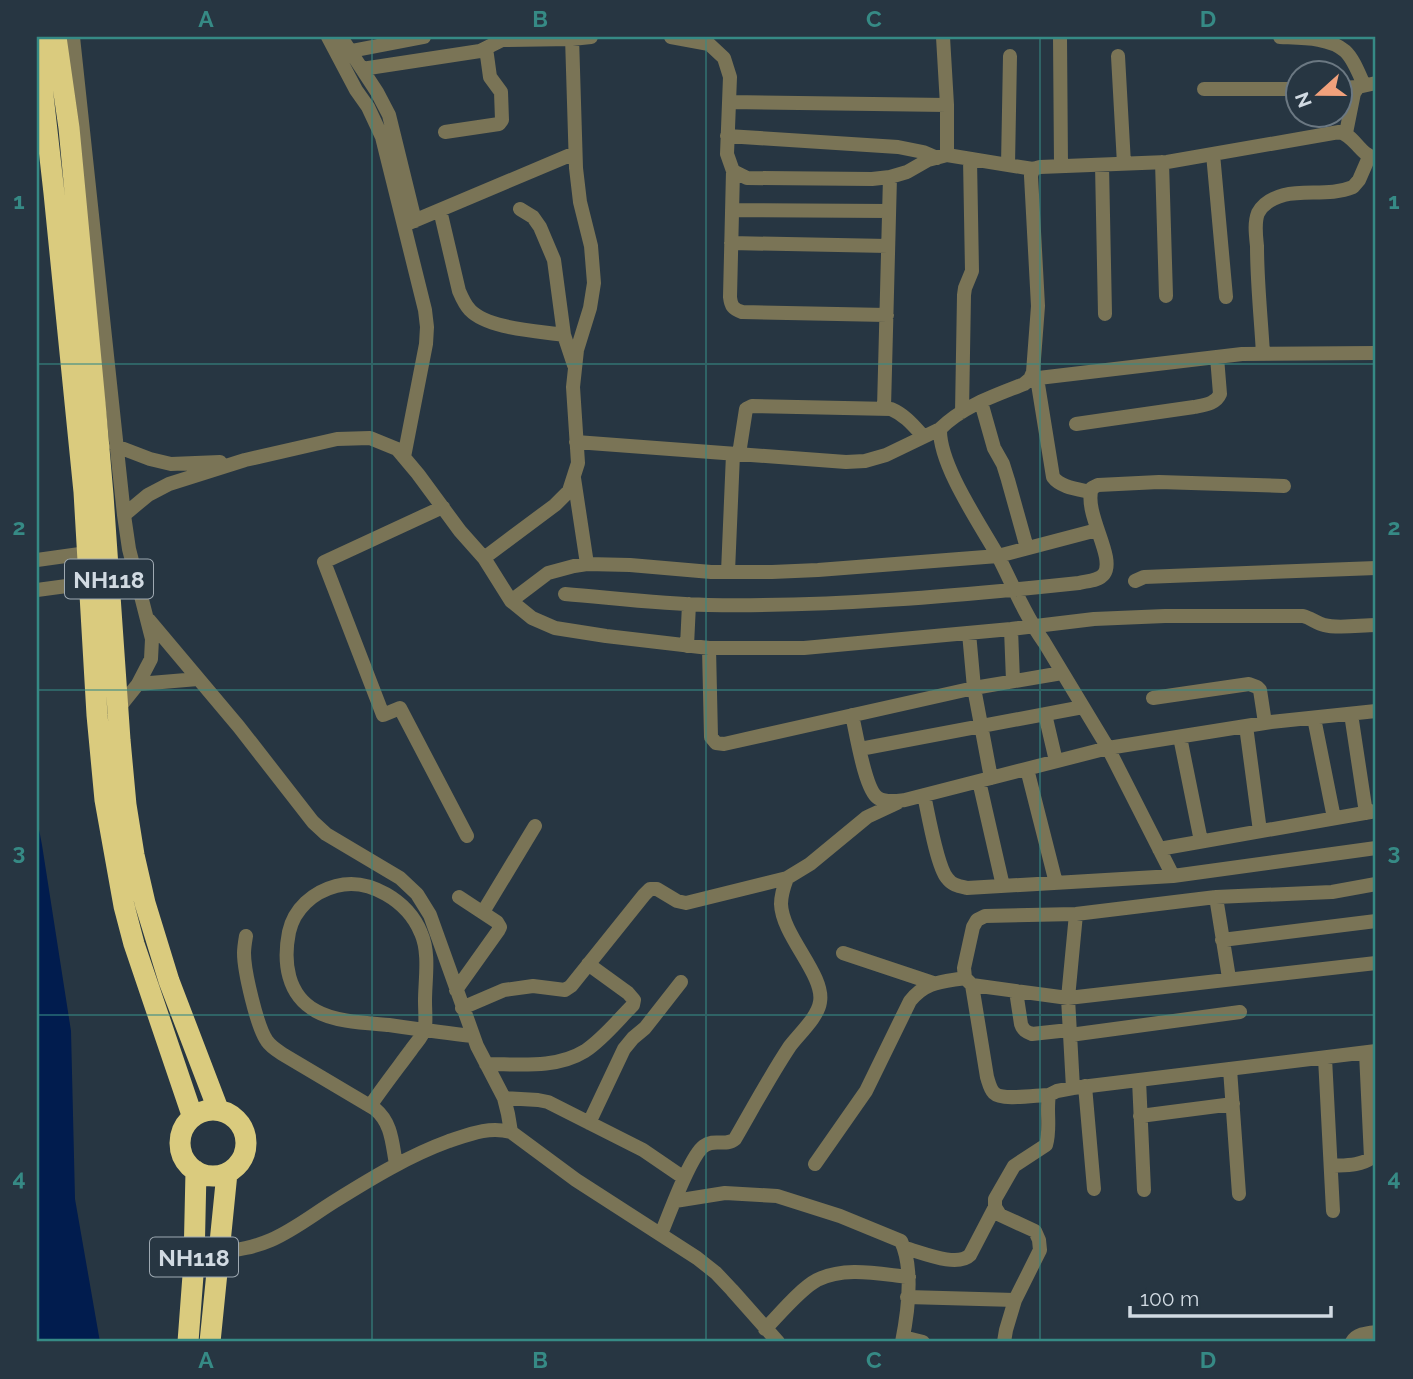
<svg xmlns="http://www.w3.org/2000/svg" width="1413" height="1379" font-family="Raleway,sans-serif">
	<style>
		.water { fill: #011c4e }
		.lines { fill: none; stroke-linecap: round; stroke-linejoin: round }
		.minor { stroke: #7a7456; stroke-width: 14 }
		.highway { stroke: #dacb7e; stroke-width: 21 }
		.grid { fill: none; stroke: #368a85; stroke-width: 2; stroke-opacity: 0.55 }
		.labels { text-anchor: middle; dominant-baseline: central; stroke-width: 5; stroke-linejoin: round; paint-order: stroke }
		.shield { fill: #273642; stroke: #9ea9b2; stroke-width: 2 }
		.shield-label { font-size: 23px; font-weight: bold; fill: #d1dae2 }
		.neatline { fill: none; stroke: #368a85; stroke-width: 2.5 }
		.grid-label { font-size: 23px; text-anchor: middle; font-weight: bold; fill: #368a85 }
	</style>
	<rect width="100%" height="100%" fill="#273642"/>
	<path class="water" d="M 37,819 L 42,845 L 71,1031 L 75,1199 L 100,1342 L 37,1342 Z"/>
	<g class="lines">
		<path class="minor" d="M 73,37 L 124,515 L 129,549 L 152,639 L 151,659 L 138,684 L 118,709
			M 328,37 L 356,90 L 368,107 L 382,137 L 425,310 L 427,327 L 426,344 L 404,457
			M 341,37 L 377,92 L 389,115 L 415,221
			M 671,37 L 709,44 L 724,58 L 730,77 L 727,154 L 733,171 L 747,178 L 872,179 L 890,177 L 907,172 L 928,160 L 947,155 L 1033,169
			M 943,37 L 947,105 L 947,155
			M 1060,37 L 1061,166
			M 1280,37 C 1300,38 1329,37 1345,51 C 1353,58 1359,74 1364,85
			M 351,51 L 424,37
			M 1118,56 L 1124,164
			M 362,69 L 480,51 L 502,40 L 572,39 L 591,37
			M 1340,88 L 1358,87
			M 1204,89 L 1298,89
			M 729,102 L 947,105
			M 445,132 L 499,124 L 502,120 L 501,92 L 490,77 L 486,48
			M 1346,133 L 1354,93 L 1358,87 L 1376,83
			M 727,136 L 898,147 L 923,152 L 937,158
			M 1213,154 L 1226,297
			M 1162,162 L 1166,296
			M 1008,165 L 1010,56
			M 1102,165 L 1105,314
			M 733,171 L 730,297 C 731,306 733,309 742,312 L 887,315
			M 520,209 L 533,217 L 540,227 L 554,260 L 564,335 L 574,365
			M 440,210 L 459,291 C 462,298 465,305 470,310 C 488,329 539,331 564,335
			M 732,210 L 889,211
			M 409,223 L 575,153
			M 731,243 L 888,246
			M 1263,354 C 1261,318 1257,282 1257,246 C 1256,236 1254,223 1258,213 C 1263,203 1273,198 1284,195 C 1306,190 1331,196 1353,187 L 1359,180 L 1369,157
			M 1037,378 L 1053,477 C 1060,487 1077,489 1090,492
			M 1030,379 L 1242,354 L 1376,353
			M 981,402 L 994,448 L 1003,464 L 1008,480 L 1027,548
			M 884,408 L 890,177
			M 962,412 L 964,295 L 965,288 L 972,271 L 970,159
			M 1076,424 L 1194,407 C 1204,405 1216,404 1220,394 L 1217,357
			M 576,442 L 846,462 L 865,461 L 886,455 L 940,429
			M 116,446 L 150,459 L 171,464 L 220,462
			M 739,454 L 746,409 L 752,406 L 891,409 C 905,415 913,425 923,436
			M 574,478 L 587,564
			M 443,507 L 324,562 L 383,715 L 400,708 L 467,836
			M 124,515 L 148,495 L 169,484 L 245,460 L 337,439 L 370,438 L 397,449 L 418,474 L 460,531 L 484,558 L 511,601 L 532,618 L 555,628 L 606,636 L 709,648 L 804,648 L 1011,629 L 1094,619 L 1165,616 L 1303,616 C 1311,618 1316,623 1324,625 C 1338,629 1361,625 1376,625
			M 484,558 L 555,505 L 569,491 L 578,463 L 573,387 L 577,350 L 590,308 L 594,283 L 591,246 L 580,202 L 576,168 L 572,37
			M 37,560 L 87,553
			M 728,572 L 733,454
			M 1135,581 L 1144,577 L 1376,568
			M 37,590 L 89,583
			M 565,594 C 613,598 660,604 708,605 C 832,607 956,596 1079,583 C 1086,581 1099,581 1104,574 C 1116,557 1083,513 1092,488 L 1098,485 L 1159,482 L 1284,486
			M 511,601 L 548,573 L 574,566 L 587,564 L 630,565 L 711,572 L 772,572 L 818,570 L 998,556 L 1097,530
			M 149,620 L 239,727 L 313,822 L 326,834 L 400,878 L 417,894 L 430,915 L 477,1046 L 504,1098 L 508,1114 L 511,1132
			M 1011,629 L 1013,681
			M 969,633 L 974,688 L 991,778
			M 687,646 L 689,604
			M 709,648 L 711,737 L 716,743 L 724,744 L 974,688 L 1062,673
			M 138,684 L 198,679
			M 1153,698 L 1249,684 L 1257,687 L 1260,690 L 1265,723
			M 1045,714 L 1056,761
			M 1351,714 L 1366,813
			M 852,715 C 856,732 865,790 878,798 C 886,803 896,801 905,800 L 1108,748 L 1271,722 L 1376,711
			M 1314,718 L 1334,818
			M 1246,726 L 1260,831
			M 1180,737 L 1201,841
			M 860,749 L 1083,707
			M 1027,769 L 1056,883
			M 979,781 L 1003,886
			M 924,795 C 928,813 937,866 947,878 C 952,885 958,886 967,888 L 1173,876 L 1376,848
			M 1159,849 L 1376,811
			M 1173,876 L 1108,748 L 1044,642 C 1025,616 1013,585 998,556 C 980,524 939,465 940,429 C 963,406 994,396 1024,384 L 1030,379 L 1033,372 L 1038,306 L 1031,176 L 1033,169 L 1040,167 L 1167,162 L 1339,132 C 1355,135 1359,155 1376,158
			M 1376,884 L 1332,892 L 1216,897 L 1076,914 L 985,916 L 977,920 L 973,927 L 964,968 L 965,978 L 972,985 L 1068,998 L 1376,963
			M 1216,897 L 1229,978
			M 483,912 L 535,826
			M 246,936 C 245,942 244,948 244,953 C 244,971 257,1027 267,1041 C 271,1047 278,1051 284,1055 L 375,1109 C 392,1123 392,1143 396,1164
			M 1222,940 L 1376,921
			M 843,953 L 933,983
			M 972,985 L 987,1077 C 989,1083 990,1089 994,1093 C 1002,1101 1037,1095 1049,1095
			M 456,990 L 498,931 L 500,927 L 497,922 L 459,897
			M 1016,991 L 1021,1024 C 1023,1030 1026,1032 1032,1034 L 1069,1030
			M 462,1008 L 504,990 L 533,986 L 565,990 L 571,986 L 644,895 L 650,889 L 657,889 L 677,901 L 686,903 L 787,878 L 810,864 L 867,817 L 897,803
			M 1070,1035 L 1240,1012
			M 1325,1058 L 1333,1211
			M 486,1064 C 519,1064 556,1069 585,1051 C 603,1039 618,1020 633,1005 L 634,1000 L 628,993 L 588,964
			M 1230,1069 L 1239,1194
			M 1139,1080 L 1144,1190
			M 1085,1086 L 1094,1189
			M 1073,1088 L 1068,998 L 1076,914
			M 504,1098 L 538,1100 L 548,1102 L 643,1150 L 684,1178
			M 370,1106 C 383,1087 397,1069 411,1050 C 415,1044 424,1035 425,1028 C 426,1020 425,1010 425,1001 C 425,980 430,953 421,933 C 408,901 369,877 336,886 C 313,892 294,909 289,932 C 283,962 287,995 316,1011 C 335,1022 367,1023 389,1025 C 417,1029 445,1033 473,1036
			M 1140,1116 L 1233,1104
			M 589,1123 L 624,1049 L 633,1038 L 645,1028 L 681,982
			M 815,1164 L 866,1091 L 910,1001 C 926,981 942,982 965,978
			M 1331,1166 C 1344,1165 1360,1166 1371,1158 L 1366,1053
			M 675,1201 L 725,1193 L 777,1196 L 840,1216 L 901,1241 C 914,1269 908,1312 902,1342
			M 661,1234 C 669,1215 690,1156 704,1146 C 714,1138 726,1147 735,1139 C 753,1108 770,1076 790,1046 C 799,1034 818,1017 820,1002 C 825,975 782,936 781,904 C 781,895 784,886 787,878
			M 905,1248 C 921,1252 957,1268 970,1255 L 995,1207
			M 219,1253 C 237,1250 255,1247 271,1240 C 294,1230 314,1214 335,1201 C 372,1178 408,1156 449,1141 C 470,1134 489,1126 511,1132 L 576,1180 L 697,1258 L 716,1273 L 732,1290 L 778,1342
			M 907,1297 L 1015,1300
			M 765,1329 C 779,1315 800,1289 817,1280 C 845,1266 879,1274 909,1277
			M 903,1337 L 923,1342
			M 1004,1342 L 1006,1330 L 1015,1300 L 1040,1250 L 1039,1240 L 1035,1231 L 1000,1215 L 995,1207 L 995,1199 L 1014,1166 L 1046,1145 C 1051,1128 1046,1112 1049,1095 L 1057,1091 L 1073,1088 L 1376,1051
			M 1352,1342 C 1356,1334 1367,1333 1376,1332"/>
		<path class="highway" d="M 56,37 L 69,128 L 95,403 L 103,495 L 120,740 L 126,805 L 134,855 L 145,903 L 169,981 L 218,1109
			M 37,42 L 54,193 L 84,492 L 97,715 L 105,800 L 124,906 L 134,944 L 192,1115
			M180 1143a33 33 0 1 1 66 0a33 33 0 1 1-66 0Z
			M 188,1342 L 194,1262 L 196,1171
			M 210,1342 L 227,1173"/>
	</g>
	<path class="grid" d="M 372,37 L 372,1342M 706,37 L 706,1342M 1040,37 L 1040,1342M 37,364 L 1376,364M 37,690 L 1376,690M 37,1015 L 1376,1015"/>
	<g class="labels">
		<g class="shield">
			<rect x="65" y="559.5" width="88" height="39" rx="5"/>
			<rect x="150" y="1237.5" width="88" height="39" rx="5"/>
		</g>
		<g class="shield-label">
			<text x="109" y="579">NH118</text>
			<text x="194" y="1257">NH118</text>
		</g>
	</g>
	<rect width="1413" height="1379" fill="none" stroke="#273642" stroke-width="77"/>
	<g transform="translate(1319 94) rotate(249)"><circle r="33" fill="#273642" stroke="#6b7882" stroke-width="2"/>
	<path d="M0-5L12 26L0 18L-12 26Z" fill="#f1a17c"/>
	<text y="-10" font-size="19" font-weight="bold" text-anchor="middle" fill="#d1dae2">N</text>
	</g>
	<path d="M1130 1306v10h201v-10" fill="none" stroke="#d1dae2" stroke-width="3.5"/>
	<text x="1140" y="1306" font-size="21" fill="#d1dae2" stroke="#273642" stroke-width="5" paint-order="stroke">100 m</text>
	<rect x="38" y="38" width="1336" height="1302" class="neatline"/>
	<g class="grid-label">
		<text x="206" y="27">A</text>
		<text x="540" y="27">B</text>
		<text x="874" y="27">C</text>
		<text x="1208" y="27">D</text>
		<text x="19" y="209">1</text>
		<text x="1394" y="209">1</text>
		<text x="19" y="535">2</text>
		<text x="1394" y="535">2</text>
		<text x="19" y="860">3</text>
		<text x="1394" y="860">3</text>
		<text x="19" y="1186">4</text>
		<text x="1394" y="1186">4</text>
		<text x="206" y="1368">A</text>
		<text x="540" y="1368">B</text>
		<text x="874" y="1368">C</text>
		<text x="1208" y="1368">D</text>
	</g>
</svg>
